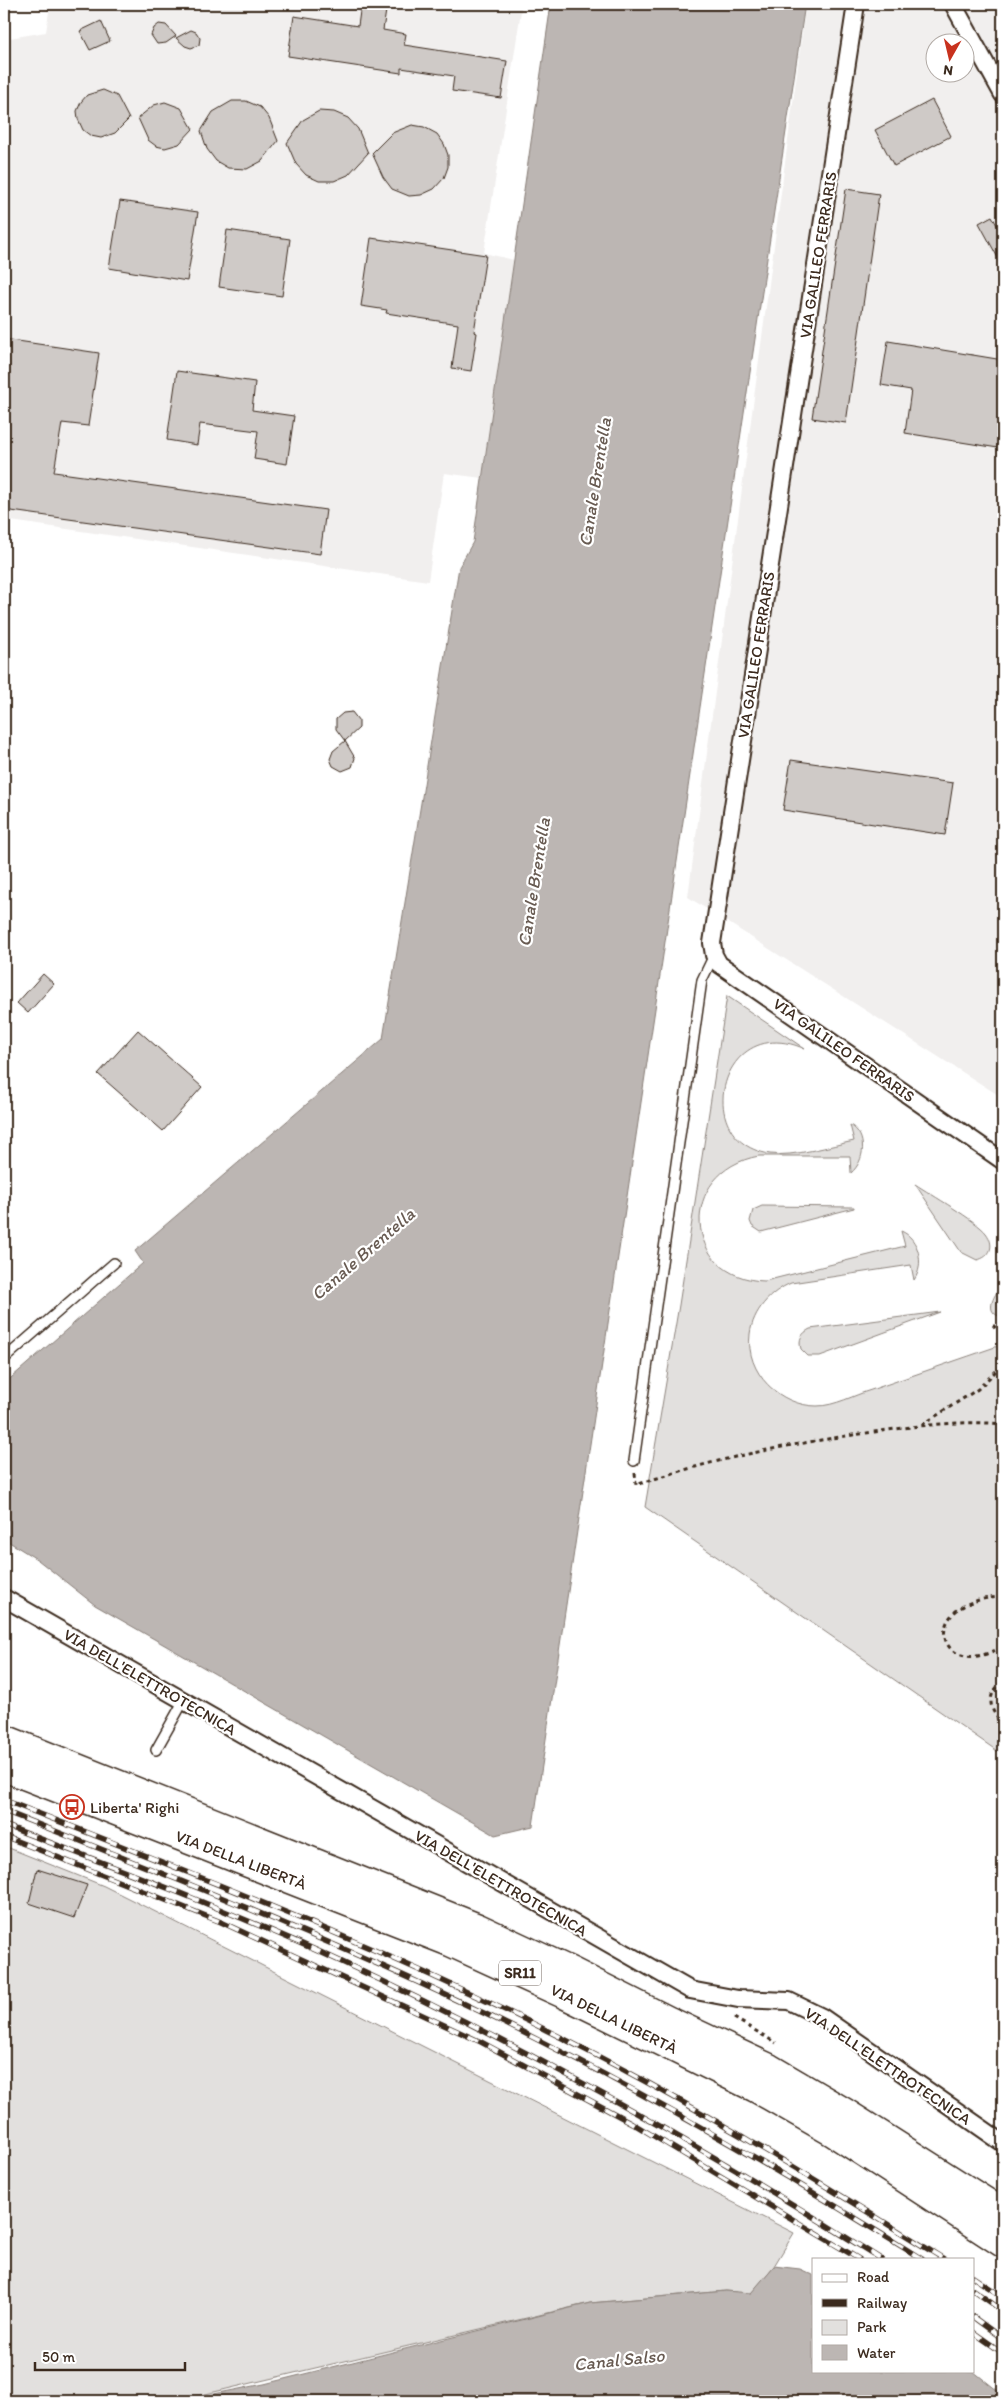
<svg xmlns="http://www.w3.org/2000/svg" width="1007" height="2405" font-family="Itim,sans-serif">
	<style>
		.built { fill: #f1efee; fill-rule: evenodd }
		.green { fill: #e2e0de; stroke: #8e857e }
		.water { fill: #bcb6b3; stroke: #887e77 }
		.building { fill: #cfcac7; stroke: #3b2a1e }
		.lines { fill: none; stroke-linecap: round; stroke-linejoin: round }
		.service-casing { stroke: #3b2a1e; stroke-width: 12 }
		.minor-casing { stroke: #3b2a1e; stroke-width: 20 }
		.trunk-casing { stroke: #3b2a1e; stroke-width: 31 }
		.path { stroke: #3b2a1e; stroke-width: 3; stroke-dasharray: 4 4; stroke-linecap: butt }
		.service { stroke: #fff; stroke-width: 9 }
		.minor { stroke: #fff; stroke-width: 16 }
		.trunk { stroke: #fff; stroke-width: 28 }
		.rail-casing { stroke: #3b2a1e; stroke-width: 5.5 }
		.rail { stroke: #fff; stroke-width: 4; stroke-dasharray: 11; stroke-linecap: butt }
		.labels { text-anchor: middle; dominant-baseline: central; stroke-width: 4.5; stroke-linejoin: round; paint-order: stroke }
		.shield { fill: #fff; stroke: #766a62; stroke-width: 1 }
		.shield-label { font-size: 15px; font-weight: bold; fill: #3b2a1e }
		.street-label { font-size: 16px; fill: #3b2a1e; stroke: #fff }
		.poi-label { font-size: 16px; fill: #3b2a1e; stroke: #fff; text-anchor: start }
		.water-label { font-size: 18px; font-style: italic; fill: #685b52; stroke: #fff }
	</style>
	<rect width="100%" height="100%" fill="#fff"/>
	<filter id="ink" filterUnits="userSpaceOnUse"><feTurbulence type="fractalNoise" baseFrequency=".02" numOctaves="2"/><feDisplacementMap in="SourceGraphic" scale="10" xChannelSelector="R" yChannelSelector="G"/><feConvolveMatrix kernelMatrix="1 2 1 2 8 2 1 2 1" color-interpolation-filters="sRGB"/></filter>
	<g filter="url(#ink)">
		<path class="built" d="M 50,4 L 522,4 L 484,253 L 514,260 L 482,478 L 444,473 L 428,581 L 4,520 L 4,39 L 46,32 Z
			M 806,4 L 1003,4 L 1003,1098 L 688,897 ZM 934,42 L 964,42 L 964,72 L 934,72 Z"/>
		<path class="green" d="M 727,996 L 805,1049 C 722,1011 688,1141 770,1154 C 794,1157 830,1146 854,1141 L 850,1125 C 868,1135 865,1161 851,1173 L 850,1156 L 759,1156 C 676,1171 683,1279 765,1281 L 905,1246 L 901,1231 C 919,1238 925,1265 914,1280 L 911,1265 L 791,1283 C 770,1292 753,1311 750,1334 C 745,1373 780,1406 817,1406 C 835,1406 854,1395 871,1390 C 914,1375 957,1360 1001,1345 L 1003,1347 L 1003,1755 L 645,1507 L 679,1305 Z
			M 915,1184 C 930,1194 977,1221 986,1233 C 995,1245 991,1257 977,1260 L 961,1252 Z
			M 762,1206 L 854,1207 L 854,1208 L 761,1232 L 752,1226 L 750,1221 L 753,1210 Z
			M 1003,1283 L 1003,1317 C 981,1313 996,1293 1003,1283 Z
			M 940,1312 L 820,1356 L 808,1356 L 801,1349 C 798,1339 802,1333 810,1329 Z
			M 4,1846 L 104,1886 L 794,2233 L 774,2266 L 751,2294 L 726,2291 L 590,2303 L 176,2401 L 4,2401 Z"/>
		<path class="water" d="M 551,4 L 805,4 L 533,1826 L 495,1835 L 95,1605 L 38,1560 L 6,1540 L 4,1542 L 4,1384 L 143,1263 L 135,1251 L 383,1039 L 459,567 L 473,542 Z
			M 774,2266 L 800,2269 L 813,2275 L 813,2371 L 973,2371 L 1003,2395 L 1003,2401 L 179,2401 L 264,2384 L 590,2303 L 726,2291 L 751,2293 Z"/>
		<path class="building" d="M 361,4 L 387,4 L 383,30 L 406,34 L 404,45 L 507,61 L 501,98 L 452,91 L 454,76 L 401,68 L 401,73 L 288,56 L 294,16 L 358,26 Z
			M 101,21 L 110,41 L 90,50 L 80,31 Z
			M 159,24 L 166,25 L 176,36 L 166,43 L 157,44 L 151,35 L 154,28 Z
			M 191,30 L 196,32 L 200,38 L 199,45 L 191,48 L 185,46 L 176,38 Z
			M 103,90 L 117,96 L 129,119 L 115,133 L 101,138 L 91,136 L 83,130 L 78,119 L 77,111 L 81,102 L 87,95 Z
			M 932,100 L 951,136 L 894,166 L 875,130 Z
			M 232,101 L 246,101 L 260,107 L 269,118 L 278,141 L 262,161 L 247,169 L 228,168 L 216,161 L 207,149 L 201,131 L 213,112 Z
			M 165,102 L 181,108 L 193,129 L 179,144 L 165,148 L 156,146 L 148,140 L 138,118 L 154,105 Z
			M 319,111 L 334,112 L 348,118 L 358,129 L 368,153 L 348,175 L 334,181 L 319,181 L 306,175 L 296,164 L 287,143 L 303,120 Z
			M 412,125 L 424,127 L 437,134 L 444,144 L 448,155 L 448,167 L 444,178 L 434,189 L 421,195 L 409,196 L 392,189 L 383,177 L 372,153 L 392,133 Z
			M 846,189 L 879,194 L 846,423 L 812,418 Z
			M 120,201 L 198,212 L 187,281 L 109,268 Z
			M 992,216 L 1003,236 L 1003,267 L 979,223 Z
			M 227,230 L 290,239 L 282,296 L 219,287 Z
			M 371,238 L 486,255 L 474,332 L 477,333 L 471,371 L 452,368 L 458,324 L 386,313 L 387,310 L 361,306 Z
			M 4,339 L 99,353 L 88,426 L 62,423 L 54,472 L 326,510 L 320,554 L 4,510 L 4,453 L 9,416 L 4,415 Z
			M 888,341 L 1003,360 L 1003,407 L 998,448 L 905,433 L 911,390 L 881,385 Z
			M 177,371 L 255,382 L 252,410 L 294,416 L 287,464 L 254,459 L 258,431 L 200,424 L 197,445 L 167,440 Z
			M 352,712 L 359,721 L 359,728 L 345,741 L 336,729 L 336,719 L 343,713 Z
			M 345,741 L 355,758 L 352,767 L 342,771 L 333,766 L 330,759 L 333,751 Z
			M 791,760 L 953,783 L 945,835 L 783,810 Z
			M 43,974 L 54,984 L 28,1013 L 17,1003 Z
			M 138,1030 L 202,1087 L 163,1131 L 98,1074 Z
			M 37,1869 L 87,1885 L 74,1918 L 29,1903 Z"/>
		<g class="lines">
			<defs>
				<path id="service" d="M 4,1359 L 114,1263
					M 634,1461 L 702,980 L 714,955
					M 156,1750 L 183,1702"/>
				<path id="minor" d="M 856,4 L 712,943 L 714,955 L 719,964 L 1003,1161
					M 953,4 L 1003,95
					M 4,1598 L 690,1990 L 738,1999 L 789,2001 L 822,2017 L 1003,2143"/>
				<path id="trunk" d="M 4,1739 L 478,1928 L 574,1973 L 669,2021 L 769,2068 L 844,2112 L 1003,2213
					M 4,1767 L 450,1942 L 564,1994 L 756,2088 L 833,2132 L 1003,2243"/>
			</defs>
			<use href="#service" class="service-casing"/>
			<use href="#minor" class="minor-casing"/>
			<use href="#trunk" class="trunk-casing"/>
			<path class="path" d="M 993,1325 L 1003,1336
				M 922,1425 L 978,1389 L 1003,1364
				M 635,1473 L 636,1485 C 712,1459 794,1443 874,1432 C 916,1426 960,1420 1003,1424
				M 1003,1597 C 913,1599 938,1686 1003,1646
				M 1003,1682 C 985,1695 989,1710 1003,1724
				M 734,2018 L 776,2043"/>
			<use href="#service" class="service"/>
			<use href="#minor" class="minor"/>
			<use href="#trunk" class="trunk"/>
			<defs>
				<path id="rail" d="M 4,1800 C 223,1885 443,1971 650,2084 C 750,2139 847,2199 944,2259
					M 4,1811 C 168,1875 333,1940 492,2017 C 640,2089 782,2172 922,2259
					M 4,1825 C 117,1868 231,1911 342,1962 C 528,2048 707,2149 881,2259
					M 4,1836 L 221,1922 L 481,2042 L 632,2123 L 859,2259
					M 973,2277 L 1003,2297
					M 973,2290 L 1003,2311
					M 973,2317 L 1003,2339
					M 973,2332 L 1003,2353"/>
			</defs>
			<use href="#rail" class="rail-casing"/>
			<use href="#rail" class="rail"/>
		</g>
	</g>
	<defs>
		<symbol id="bus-ring" viewBox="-11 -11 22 22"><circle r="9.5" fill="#fff" stroke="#c8321e" stroke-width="1.5"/><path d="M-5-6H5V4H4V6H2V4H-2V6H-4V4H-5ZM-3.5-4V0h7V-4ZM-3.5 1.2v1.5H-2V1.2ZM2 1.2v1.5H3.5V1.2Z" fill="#c8321e"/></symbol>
	</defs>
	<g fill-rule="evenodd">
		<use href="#bus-ring" x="58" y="1793" width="28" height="28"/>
	</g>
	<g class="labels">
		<rect class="shield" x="499" y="1960.5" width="42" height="25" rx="4"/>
		<g class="shield-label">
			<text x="520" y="1973">SR11</text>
		</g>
		<g class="street-label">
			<text transform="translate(818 255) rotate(-81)">VIA GALILEO FERRARIS</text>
			<text transform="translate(756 655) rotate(-81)">VIA GALILEO FERRARIS</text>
			<text transform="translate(844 1050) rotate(35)">VIA GALILEO FERRARIS</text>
			<text transform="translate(150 1682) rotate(30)">VIA DELL'ELETTROTECNICA</text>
			<text transform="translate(241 1860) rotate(21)">VIA DELLA LIBERTÀ</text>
			<text transform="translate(501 1883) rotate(30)">VIA DELL'ELETTROTECNICA</text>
			<text transform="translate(614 2019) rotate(26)">VIA DELLA LIBERTÀ</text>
			<text transform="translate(888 2066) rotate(34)">VIA DELL'ELETTROTECNICA</text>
		</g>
		<g class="poi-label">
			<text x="90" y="1807">Liberta' Righi</text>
		</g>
		<g class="water-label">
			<text transform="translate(595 482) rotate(-81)">Canale Brentella</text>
			<text transform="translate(534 882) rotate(-81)">Canale Brentella</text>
			<text transform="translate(363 1254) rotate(-41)">Canale Brentella</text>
			<text transform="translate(619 2360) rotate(-6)">Canal Salso</text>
		</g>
	</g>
	<rect width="1007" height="2405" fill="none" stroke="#fff" stroke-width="20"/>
	<rect x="10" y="10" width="987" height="2385" fill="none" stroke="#3b2a1e" stroke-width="2" filter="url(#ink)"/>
	<rect x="812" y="2258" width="162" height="115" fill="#ffffff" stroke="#b1aaa5"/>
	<rect x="822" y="2274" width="25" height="8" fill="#ffffff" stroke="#b1aaa5"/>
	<text x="857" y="2282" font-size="15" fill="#3b2a1e">Road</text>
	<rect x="822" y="2299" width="25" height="8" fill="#3b2a1e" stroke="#b1aaa5"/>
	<text x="857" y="2308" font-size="15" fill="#3b2a1e">Railway</text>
	<rect x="822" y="2320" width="25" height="15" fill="#e2e0de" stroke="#b1aaa5"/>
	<text x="857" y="2332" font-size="15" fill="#3b2a1e">Park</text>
	<rect x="822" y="2345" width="25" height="15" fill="#bcb6b3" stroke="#b1aaa5"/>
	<text x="857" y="2358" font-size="15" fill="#3b2a1e">Water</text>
	<g transform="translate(950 58) rotate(188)"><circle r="24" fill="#ffffff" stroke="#b1aaa5"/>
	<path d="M0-4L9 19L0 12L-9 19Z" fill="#c8321e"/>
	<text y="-8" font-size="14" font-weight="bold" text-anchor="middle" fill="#3b2a1e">N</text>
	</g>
	<path d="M35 2362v8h150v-8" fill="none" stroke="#3b2a1e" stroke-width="2.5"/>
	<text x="42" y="2362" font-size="15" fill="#3b2a1e" stroke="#ffffff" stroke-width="4" paint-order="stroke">50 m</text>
</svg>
